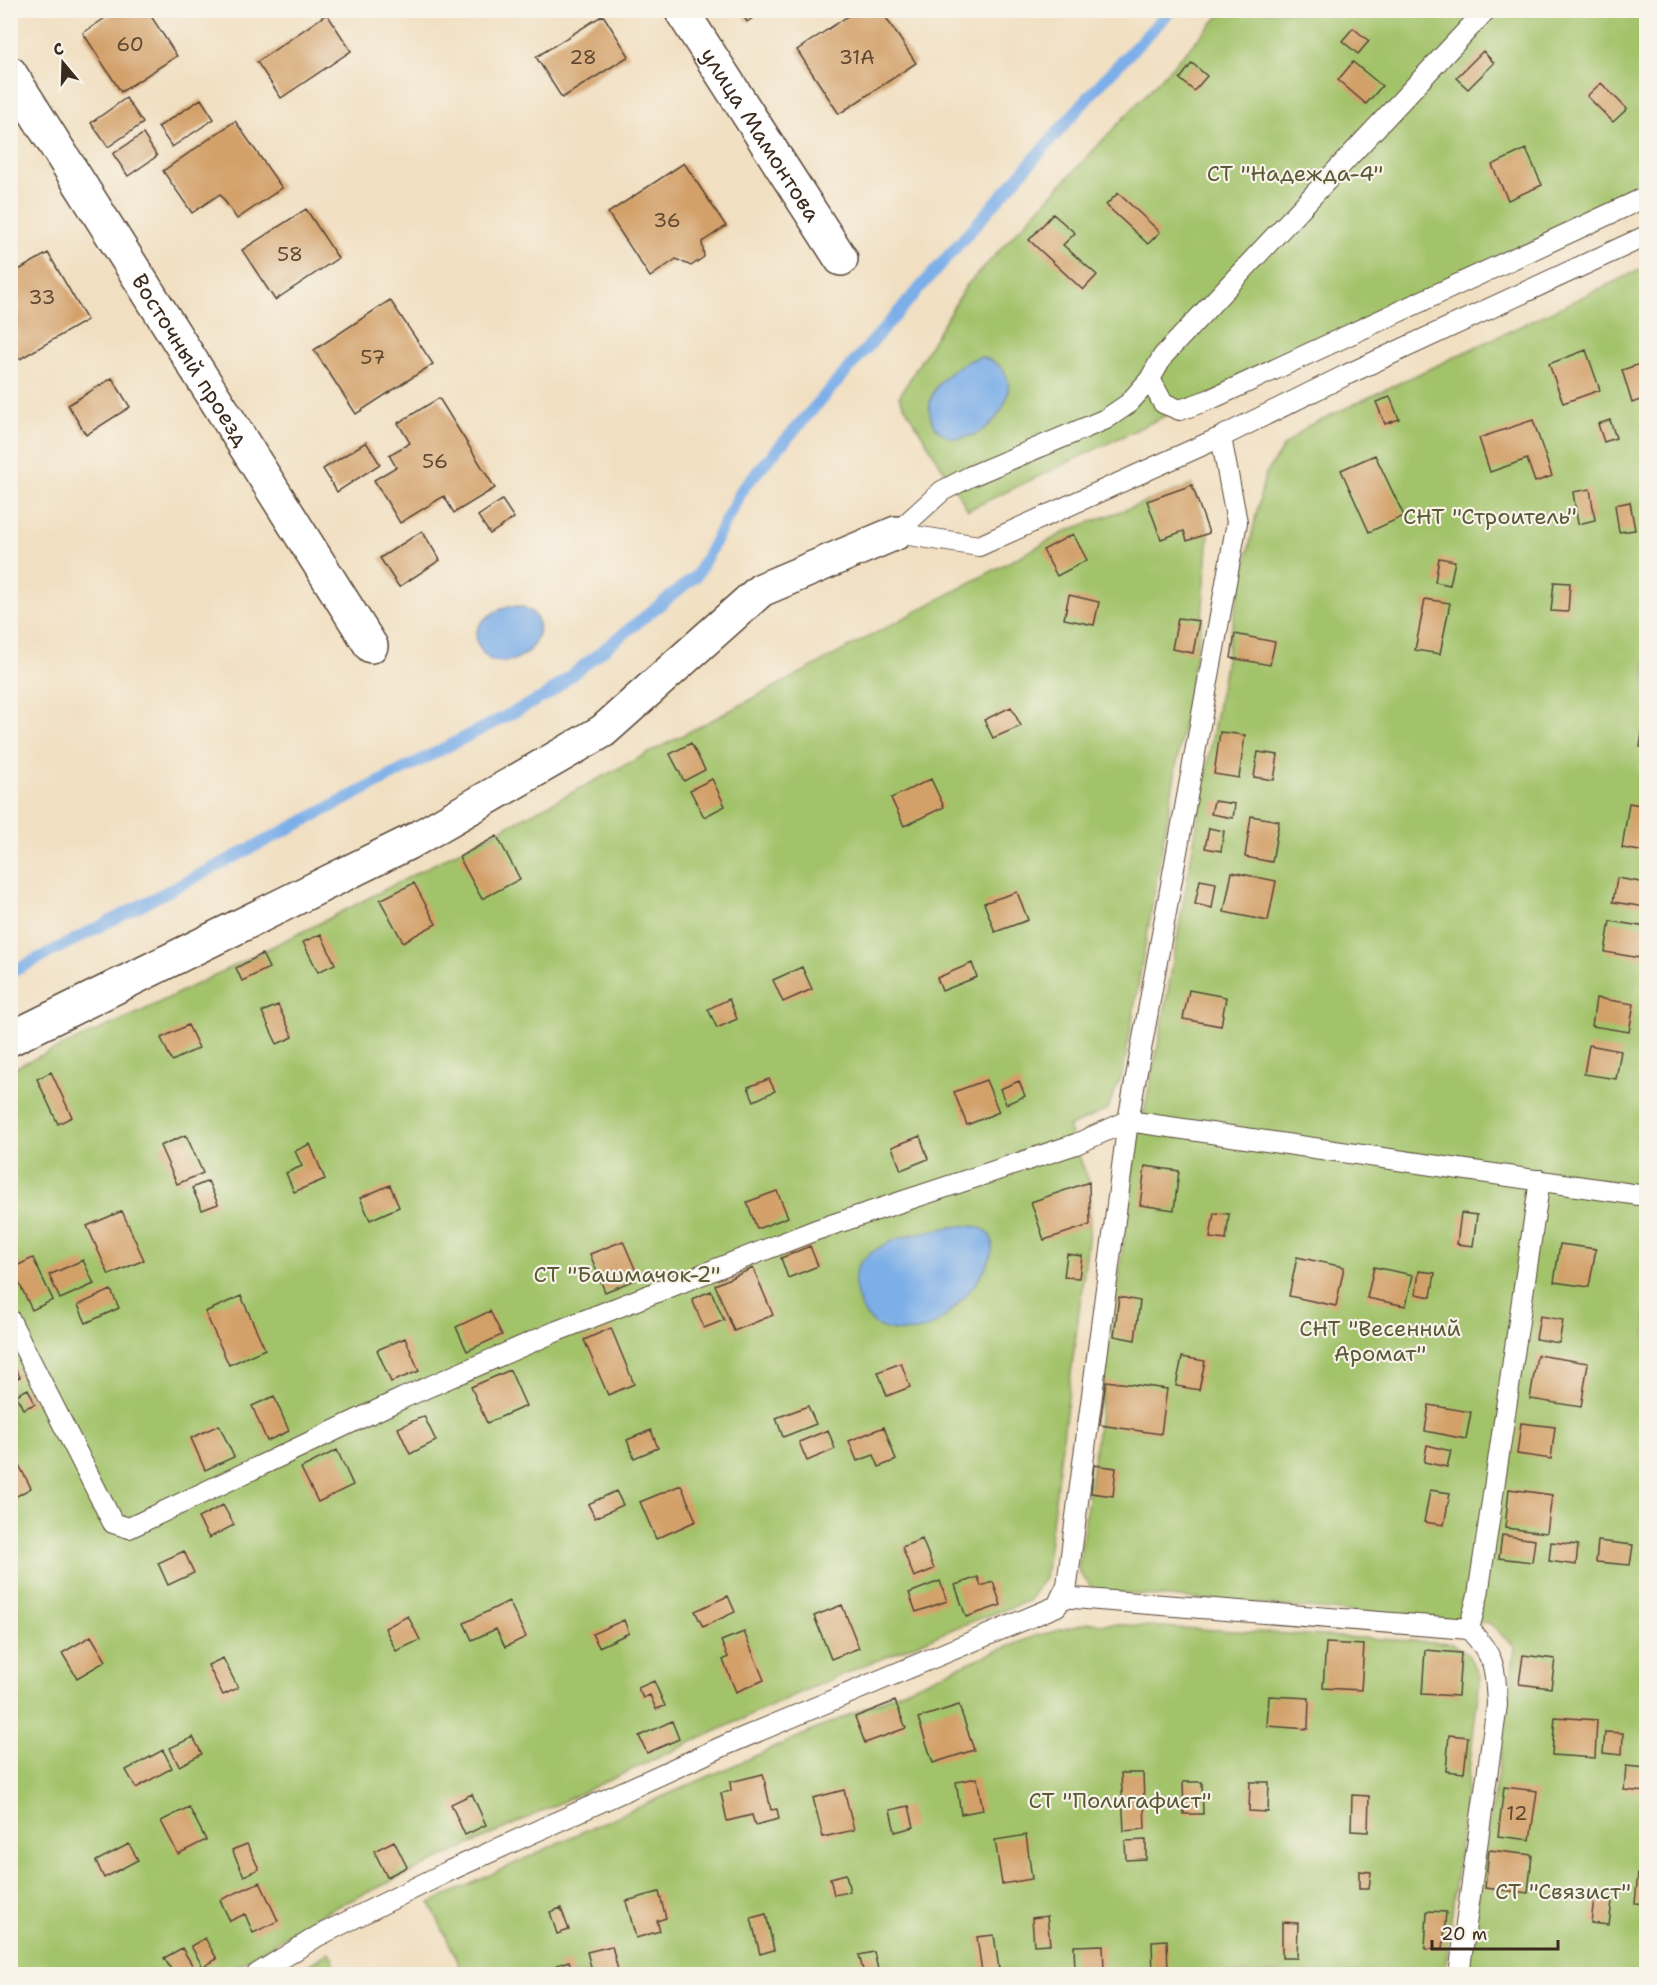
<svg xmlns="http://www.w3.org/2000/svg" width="1657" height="1985" font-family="'Shantell Sans',sans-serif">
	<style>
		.green { fill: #a3c36b; stroke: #6f7644; stroke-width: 1.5 }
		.water { fill: #7baee8; stroke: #5b6c83; stroke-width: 1.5 }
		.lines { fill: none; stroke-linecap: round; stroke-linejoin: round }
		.stream { stroke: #7baee8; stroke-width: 12 }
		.building { fill: #d3a069 }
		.service-casing { stroke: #564536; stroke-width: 22 }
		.minor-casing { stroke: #564536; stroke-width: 36 }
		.service { stroke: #fff; stroke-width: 20 }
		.minor { stroke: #fff; stroke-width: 33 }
		.labels { text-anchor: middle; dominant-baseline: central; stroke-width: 4.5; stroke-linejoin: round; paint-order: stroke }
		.number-label { font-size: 20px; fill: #614831 }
		.street-label { font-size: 22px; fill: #3b2a1e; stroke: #f7f3e8 }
		.park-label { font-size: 22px; fill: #5a5835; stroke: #f7f3e8 }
	</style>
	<rect width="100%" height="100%" fill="#f7f3e8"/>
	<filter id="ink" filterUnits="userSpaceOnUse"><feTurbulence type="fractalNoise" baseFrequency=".0167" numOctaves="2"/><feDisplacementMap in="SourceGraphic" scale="12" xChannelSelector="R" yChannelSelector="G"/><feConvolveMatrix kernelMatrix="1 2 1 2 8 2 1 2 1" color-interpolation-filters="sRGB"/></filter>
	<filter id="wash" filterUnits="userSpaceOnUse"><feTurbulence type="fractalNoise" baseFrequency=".008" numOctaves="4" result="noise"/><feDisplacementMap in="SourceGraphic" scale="24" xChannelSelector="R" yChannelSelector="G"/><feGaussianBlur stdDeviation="1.35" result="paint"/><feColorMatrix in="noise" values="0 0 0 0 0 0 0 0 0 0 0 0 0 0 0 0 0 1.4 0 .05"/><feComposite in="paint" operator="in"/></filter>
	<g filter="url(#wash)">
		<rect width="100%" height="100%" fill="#f1dfc1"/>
		<path class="green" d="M 1224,11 L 1646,11 L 1646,187 L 968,510 L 899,397 L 966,286 Z
			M 1646,267 L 1646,1974 L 1463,1974 L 1472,1930 L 1508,1708 L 1515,1647 L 1488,1623 L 1095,1591 L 1078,1571 L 1135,1156 L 1161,1031 L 1231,630 L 1265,475 L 1284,446 L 1308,426 Z
			M 1192,485 L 1209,533 L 1202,619 L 1123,1072 L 1107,1110 L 1068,1127 L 1089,1182 L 1090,1225 L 1045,1578 L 1028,1601 L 960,1626 L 815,1686 L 596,1786 L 317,1916 L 226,1974 L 11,1974 L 10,1071 L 24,1063 L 138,1013 L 324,921 L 737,707 L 1069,530 Z
			M 1089,1623 L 1450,1643 L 1467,1653 L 1480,1677 L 1445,1970 L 1440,1974 L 464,1974 L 430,1903 L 584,1831 L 965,1664 L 1035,1636 Z
			M 329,1952 L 340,1974 L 295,1974 Z"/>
		<path class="water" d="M 981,357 C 1028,368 1007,422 973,435 C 965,437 958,440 950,437 C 942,435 937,430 933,423 C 918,392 955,363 981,357 Z
			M 509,606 C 560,603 539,673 490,660 C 462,635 481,616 509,606 Z
			M 959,1226 C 1037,1222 958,1313 930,1327 C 916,1333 904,1332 890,1330 C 875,1327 865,1318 860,1304 C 854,1287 850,1272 865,1258 C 890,1235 927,1231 959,1226 Z"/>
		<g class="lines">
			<path class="stream" d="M 10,973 L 547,695 L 697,575 L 743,488 L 1102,82 L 1171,10"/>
		</g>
		<g id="blocks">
			<path class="building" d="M 117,10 L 147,10 L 177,56 L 121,92 L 83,33 Z
				M 740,10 L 764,10 L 747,22 Z
				M 857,10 L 881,10 L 916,63 L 839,114 L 797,50 Z
				M 327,14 L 351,51 L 281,98 L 257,62 Z
				M 603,15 L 629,56 L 562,98 L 536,57 Z
				M 1353,28 L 1369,41 L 1358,54 L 1342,41 Z
				M 1483,51 L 1494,63 L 1468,89 L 1456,78 Z
				M 1353,62 L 1382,86 L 1366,104 L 1338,80 Z
				M 1192,63 L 1207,76 L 1194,91 L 1180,79 Z
				M 1601,83 L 1627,109 L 1613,122 L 1587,96 Z
				M 126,98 L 143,123 L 108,147 L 91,123 Z
				M 201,99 L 214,119 L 172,147 L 158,127 Z
				M 235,121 L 282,188 L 237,219 L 220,194 L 192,213 L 163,171 Z
				M 143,134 L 157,156 L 128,176 L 113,154 Z
				M 1526,149 L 1542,185 L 1508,200 L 1492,165 Z
				M 684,163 L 726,226 L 702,242 L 704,257 L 691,266 L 676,259 L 650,277 L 608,213 Z
				M 1118,193 L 1160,232 L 1148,244 L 1106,205 Z
				M 306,209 L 338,258 L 275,300 L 242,250 Z
				M 1053,214 L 1075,233 L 1063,245 L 1097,275 L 1083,290 L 1029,240 Z
				M 48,253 L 87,320 L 20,359 L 10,344 L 10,275 Z
				M 390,300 L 433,364 L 356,414 L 314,350 Z
				M 1586,350 L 1600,390 L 1563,403 L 1549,364 Z
				M 1646,362 L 1646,398 L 1632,403 L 1622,370 Z
				M 112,378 L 130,407 L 86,435 L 68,405 Z
				M 1390,397 L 1399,419 L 1385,424 L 1376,402 Z
				M 439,398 L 495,488 L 454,513 L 444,496 L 400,523 L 374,480 L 396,467 L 389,455 L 410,443 L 398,423 Z
				M 1533,420 L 1552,476 L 1535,482 L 1527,459 L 1490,472 L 1479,438 Z
				M 1610,420 L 1616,438 L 1604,442 L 1598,424 Z
				M 366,442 L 380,464 L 337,492 L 323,469 Z
				M 1375,455 L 1404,516 L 1369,532 L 1341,470 Z
				M 1192,485 L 1209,533 L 1187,541 L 1184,531 L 1161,539 L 1147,501 Z
				M 1590,489 L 1595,520 L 1578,524 L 1573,492 Z
				M 502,500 L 514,518 L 490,534 L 478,516 Z
				M 1630,502 L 1635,530 L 1619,532 L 1615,505 Z
				M 422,531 L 440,560 L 399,587 L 380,558 Z
				M 1073,534 L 1087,560 L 1057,576 L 1043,550 Z
				M 1439,558 L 1455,561 L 1450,585 L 1435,582 Z
				M 1554,582 L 1570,583 L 1568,612 L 1551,611 Z
				M 1069,595 L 1099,602 L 1094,625 L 1064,619 Z
				M 1425,599 L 1450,603 L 1440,654 L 1415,650 Z
				M 1178,618 L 1199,621 L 1193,653 L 1172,649 Z
				M 1235,634 L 1275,642 L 1270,665 L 1231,658 Z
				M 1011,707 L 1021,726 L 993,738 L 984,720 Z
				M 1645,714 L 1646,714 L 1646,748 L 1640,747 Z
				M 1220,732 L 1245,735 L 1239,778 L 1214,774 Z
				M 691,743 L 705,770 L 684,781 L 670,754 Z
				M 1258,752 L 1278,755 L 1274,780 L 1254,777 Z
				M 712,779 L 725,806 L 704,817 L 690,790 Z
				M 931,779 L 944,807 L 904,826 L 891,798 Z
				M 1214,801 L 1235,804 L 1233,818 L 1211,814 Z
				M 1629,803 L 1646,806 L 1646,852 L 1622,848 Z
				M 1251,816 L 1279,821 L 1272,862 L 1245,857 Z
				M 1209,828 L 1224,831 L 1221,851 L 1205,848 Z
				M 497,836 L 520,879 L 482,899 L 459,857 Z
				M 1232,872 L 1276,881 L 1268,921 L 1224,912 Z
				M 1617,878 L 1646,883 L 1646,907 L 1613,902 Z
				M 1200,880 L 1216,883 L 1212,908 L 1195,904 Z
				M 414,883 L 436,924 L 403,942 L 380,900 Z
				M 1017,892 L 1028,920 L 995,932 L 984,903 Z
				M 1610,921 L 1646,927 L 1646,959 L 1605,952 Z
				M 321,934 L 335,964 L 318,972 L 303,942 Z
				M 262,954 L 269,968 L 242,981 L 236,968 Z
				M 972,963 L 977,977 L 942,991 L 937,978 Z
				M 802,967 L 812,989 L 783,1002 L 773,980 Z
				M 1189,990 L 1226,997 L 1221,1026 L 1183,1019 Z
				M 1596,998 L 1634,1004 L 1629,1032 L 1592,1026 Z
				M 729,999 L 737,1019 L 717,1028 L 708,1009 Z
				M 278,1005 L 293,1037 L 277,1044 L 262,1012 Z
				M 188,1025 L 199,1048 L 172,1061 L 161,1038 Z
				M 1589,1045 L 1621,1051 L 1616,1079 L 1584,1074 Z
				M 51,1072 L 72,1117 L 58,1124 L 37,1079 Z
				M 769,1079 L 775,1091 L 754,1101 L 748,1087 Z
				M 986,1080 L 999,1112 L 967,1125 L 954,1092 Z
				M 1019,1081 L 1025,1096 L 1006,1104 L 1000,1089 Z
				M 186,1135 L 203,1173 L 177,1184 L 160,1146 Z
				M 920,1136 L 928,1159 L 901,1170 L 892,1147 Z
				M 310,1144 L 325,1179 L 294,1192 L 286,1173 L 302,1166 L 295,1151 Z
				M 1145,1166 L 1179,1171 L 1174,1210 L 1140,1205 Z
				M 208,1181 L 218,1204 L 202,1210 L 192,1188 Z
				M 1089,1182 L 1090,1225 L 1044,1240 L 1031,1202 Z
				M 390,1185 L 399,1207 L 370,1220 L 360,1198 Z
				M 777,1191 L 788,1217 L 757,1229 L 747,1202 Z
				M 122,1211 L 144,1260 L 109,1275 L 87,1226 Z
				M 1214,1213 L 1229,1214 L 1226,1240 L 1210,1238 Z
				M 1461,1213 L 1477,1215 L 1473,1246 L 1457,1244 Z
				M 623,1241 L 639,1278 L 605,1292 L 590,1254 Z
				M 1560,1244 L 1596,1249 L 1589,1287 L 1554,1282 Z
				M 810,1246 L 818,1266 L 788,1278 L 781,1258 Z
				M 1067,1254 L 1082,1256 L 1079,1278 L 1064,1277 Z
				M 1297,1257 L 1344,1267 L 1336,1306 L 1289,1296 Z
				M 33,1258 L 53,1300 L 32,1310 L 12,1268 Z
				M 83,1260 L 94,1284 L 60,1299 L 49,1275 Z
				M 1374,1267 L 1413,1275 L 1406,1306 L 1367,1298 Z
				M 753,1268 L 773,1315 L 734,1331 L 715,1285 Z
				M 1419,1271 L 1435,1273 L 1431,1297 L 1416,1294 Z
				M 111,1290 L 119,1308 L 86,1323 L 78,1305 Z
				M 711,1291 L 724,1320 L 704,1328 L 692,1299 Z
				M 241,1296 L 265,1349 L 229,1365 L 205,1312 Z
				M 1119,1297 L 1140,1301 L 1135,1340 L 1114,1336 Z
				M 490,1311 L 502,1335 L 467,1351 L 456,1327 Z
				M 1540,1316 L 1563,1320 L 1559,1343 L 1536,1339 Z
				M 611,1328 L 634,1384 L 608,1395 L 584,1340 Z
				M 405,1338 L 419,1371 L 391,1382 L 377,1350 Z
				M 1537,1355 L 1588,1363 L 1581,1407 L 1530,1399 Z
				M 1182,1357 L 1205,1361 L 1199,1390 L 1176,1386 Z
				M 10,1359 L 20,1377 L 10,1382 Z
				M 901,1363 L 910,1387 L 887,1396 L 878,1372 Z
				M 510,1370 L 526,1406 L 487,1423 L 471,1387 Z
				M 1106,1381 L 1167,1389 L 1161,1434 L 1100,1425 Z
				M 28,1389 L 35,1404 L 23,1409 L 16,1395 Z
				M 274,1396 L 289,1431 L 267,1441 L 252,1406 Z
				M 1429,1405 L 1471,1412 L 1466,1439 L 1425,1431 Z
				M 808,1406 L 816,1424 L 783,1437 L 776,1418 Z
				M 424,1416 L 436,1441 L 410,1454 L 398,1428 Z
				M 1521,1423 L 1555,1427 L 1551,1459 L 1517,1454 Z
				M 219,1425 L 234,1457 L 205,1470 L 191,1438 Z
				M 884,1427 L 896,1460 L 879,1467 L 874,1455 L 857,1461 L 849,1441 Z
				M 651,1430 L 658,1448 L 634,1458 L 627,1440 Z
				M 828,1430 L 835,1449 L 807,1461 L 799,1442 Z
				M 1427,1445 L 1451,1451 L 1447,1467 L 1424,1462 Z
				M 337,1450 L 353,1485 L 318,1502 L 301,1468 Z
				M 18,1463 L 31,1488 L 10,1500 L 10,1467 Z
				M 1094,1465 L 1116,1468 L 1113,1496 L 1091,1493 Z
				M 681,1485 L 696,1521 L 656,1539 L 640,1502 Z
				M 1509,1489 L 1552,1495 L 1547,1533 L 1505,1528 Z
				M 1430,1490 L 1450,1493 L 1444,1525 L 1424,1522 Z
				M 616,1491 L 623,1505 L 595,1518 L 588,1504 Z
				M 223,1505 L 234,1525 L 209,1538 L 198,1518 Z
				M 1502,1535 L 1535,1540 L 1532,1562 L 1499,1558 Z
				M 922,1539 L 934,1569 L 914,1577 L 902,1547 Z
				M 1598,1541 L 1633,1545 L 1630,1565 L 1596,1562 Z
				M 1551,1542 L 1578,1545 L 1576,1565 L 1549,1561 Z
				M 184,1551 L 194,1573 L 168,1585 L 158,1563 Z
				M 978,1577 L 981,1586 L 993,1582 L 1001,1605 L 966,1617 L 955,1585 Z
				M 940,1581 L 947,1601 L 916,1612 L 909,1593 Z
				M 728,1596 L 735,1612 L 703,1627 L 695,1611 Z
				M 509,1601 L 526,1637 L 505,1647 L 496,1629 L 472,1640 L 464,1623 Z
				M 842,1605 L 859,1648 L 831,1659 L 814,1616 Z
				M 408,1616 L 420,1640 L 396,1651 L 385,1628 Z
				M 624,1620 L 629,1633 L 599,1647 L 592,1634 Z
				M 744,1632 L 764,1680 L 736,1692 L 723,1660 L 728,1657 L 721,1641 Z
				M 91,1636 L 106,1661 L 77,1678 L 62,1653 Z
				M 1326,1643 L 1364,1645 L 1361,1690 L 1323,1688 Z
				M 1425,1650 L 1461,1653 L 1458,1696 L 1422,1694 Z
				M 1523,1655 L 1555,1659 L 1551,1688 L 1519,1684 Z
				M 223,1658 L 238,1688 L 223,1695 L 208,1665 Z
				M 654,1681 L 665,1706 L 656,1709 L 650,1695 L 643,1698 L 638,1688 Z
				M 1269,1696 L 1309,1698 L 1308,1729 L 1267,1726 Z
				M 895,1701 L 906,1728 L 865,1743 L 855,1717 Z
				M 959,1705 L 974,1750 L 933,1763 L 918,1718 Z
				M 1555,1717 L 1597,1720 L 1595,1758 L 1552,1755 Z
				M 672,1721 L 679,1739 L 647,1753 L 639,1736 Z
				M 1605,1732 L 1623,1733 L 1622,1755 L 1603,1753 Z
				M 1449,1735 L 1468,1737 L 1464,1773 L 1446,1771 Z
				M 193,1737 L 202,1754 L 179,1766 L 170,1748 Z
				M 163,1750 L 172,1768 L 136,1788 L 126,1770 Z
				M 1626,1766 L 1646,1768 L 1646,1792 L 1624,1790 Z
				M 1121,1773 L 1143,1773 L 1145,1829 L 1124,1831 Z
				M 763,1774 L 771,1810 L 777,1809 L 779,1819 L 755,1825 L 752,1815 L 727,1821 L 721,1793 L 731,1791 L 730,1782 Z
				M 977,1778 L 983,1810 L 961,1814 L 956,1782 Z
				M 1183,1782 L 1202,1782 L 1203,1814 L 1184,1814 Z
				M 1250,1782 L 1269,1782 L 1268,1812 L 1249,1811 Z
				M 1504,1787 L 1537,1791 L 1530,1840 L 1498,1836 Z
				M 844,1790 L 854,1830 L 823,1837 L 813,1798 Z
				M 472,1794 L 486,1825 L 465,1835 L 451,1804 Z
				M 1352,1795 L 1369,1796 L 1368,1832 L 1351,1831 Z
				M 909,1806 L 914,1827 L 895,1832 L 890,1810 Z
				M 189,1807 L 206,1840 L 178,1854 L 161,1821 Z
				M 1026,1835 L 1032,1879 L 1002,1884 L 995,1840 Z
				M 1146,1840 L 1146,1859 L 1126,1860 L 1125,1841 Z
				M 394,1841 L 407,1867 L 387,1877 L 374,1851 Z
				M 129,1844 L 138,1860 L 104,1878 L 96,1861 Z
				M 247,1844 L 259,1869 L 244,1876 L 232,1850 Z
				M 1489,1850 L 1532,1855 L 1528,1893 L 1485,1888 Z
				M 1359,1871 L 1371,1872 L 1369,1889 L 1359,1889 Z
				M 846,1874 L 850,1892 L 834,1895 L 830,1878 Z
				M 1638,1874 L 1646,1875 L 1646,1904 L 1635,1903 Z
				M 260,1882 L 278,1921 L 253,1933 L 245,1914 L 230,1921 L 220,1900 Z
				M 659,1892 L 666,1918 L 657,1921 L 660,1931 L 636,1938 L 626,1901 Z
				M 1594,1899 L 1612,1901 L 1609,1925 L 1591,1923 Z
				M 561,1908 L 569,1930 L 557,1934 L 550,1912 Z
				M 1427,1911 L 1446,1912 L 1443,1950 L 1425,1949 Z
				M 766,1914 L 774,1950 L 760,1954 L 751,1918 Z
				M 1047,1916 L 1050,1944 L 1034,1945 L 1032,1918 Z
				M 1282,1922 L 1298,1923 L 1297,1958 L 1282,1958 Z
				M 994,1935 L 999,1969 L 982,1972 L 977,1937 Z
				M 205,1938 L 217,1959 L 203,1967 L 191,1946 Z
				M 1167,1940 L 1168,1974 L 1153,1974 L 1152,1941 Z
				M 1103,1945 L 1104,1970 L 1075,1971 L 1074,1946 Z
				M 612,1946 L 619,1974 L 593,1974 L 587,1952 Z
				M 182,1948 L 197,1973 L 195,1974 L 174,1974 L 164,1958 Z
				M 874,1952 L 879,1974 L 864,1974 L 859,1955 Z
				M 569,1961 L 573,1974 L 560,1974 L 557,1965 Z"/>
		</g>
	</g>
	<g filter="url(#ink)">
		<use href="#blocks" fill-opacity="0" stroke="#564536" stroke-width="1.5"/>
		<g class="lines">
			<defs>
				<path id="service" d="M 1150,379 L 1163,403 L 1180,410 L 1211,399 L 1646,197
					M 896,533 L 979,546 L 1221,437 L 1346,375 L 1646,236
					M 896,533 L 942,491 L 971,476 L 1106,419 L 1128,404 L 1150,379 L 1163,356 L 1486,10
					M 10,1320 L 113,1523 L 129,1528 L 403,1398 L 557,1331 L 816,1230 L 1076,1144 L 1128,1121 L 1646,1196
					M 1061,1597 L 1469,1629
					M 257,1974 L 318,1936 L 451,1870 L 728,1744 L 1057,1606 L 1067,1585 L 1128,1121 L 1237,522 L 1221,437
					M 1459,1974 L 1497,1705 C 1495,1666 1496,1659 1469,1629 L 1478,1595 L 1540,1180"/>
				<g id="minor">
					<path id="s1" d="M 681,10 L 841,259"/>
					<path id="s2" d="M 10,73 L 371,646"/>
					<path d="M 10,1039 L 416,839 L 603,731 L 761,590 L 896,533"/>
				</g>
			</defs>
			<use href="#service" class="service-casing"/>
			<use href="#minor" class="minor-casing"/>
			<use href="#service" class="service"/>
			<use href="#minor" class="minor"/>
		</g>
	</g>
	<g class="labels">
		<g class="number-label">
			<text x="130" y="44">60</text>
			<text x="583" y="57">28</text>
			<text x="857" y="57">31А</text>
			<text x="667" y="220">36</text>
			<text x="290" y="254">58</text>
			<text x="42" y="297">33</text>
			<text x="373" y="357">57</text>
			<text x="435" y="461">56</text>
			<text x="1517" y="1813">12</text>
		</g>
		<g class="street-label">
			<text stroke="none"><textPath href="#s1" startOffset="148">улица Мамонтова</textPath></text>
			<text stroke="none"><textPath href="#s2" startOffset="339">Восточный проезд</textPath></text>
		</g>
		<g class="park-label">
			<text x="1295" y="173">СТ "Надежда-4"</text>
			<text x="1490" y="516">СНТ "Строитель"</text>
			<text x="627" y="1274">СТ "Башмачок-2"</text>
			<text x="1380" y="1328">СНТ "Весенний<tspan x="1380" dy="25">Аромат"</tspan></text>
			<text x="1120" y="1800">СТ "Полигафист"</text>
			<text x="1563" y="1891">СТ "Связист"</text>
		</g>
	</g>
	<rect width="1657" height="1985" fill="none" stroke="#f7f3e8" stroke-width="36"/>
	<g transform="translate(63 63) rotate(341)" stroke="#f7f3e8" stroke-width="4.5" paint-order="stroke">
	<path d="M0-4.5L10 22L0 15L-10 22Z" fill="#3b2a1e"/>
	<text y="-9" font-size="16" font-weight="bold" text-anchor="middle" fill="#3b2a1e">С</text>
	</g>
	<path d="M1432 1940v9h126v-9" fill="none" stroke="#3b2a1e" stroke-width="3"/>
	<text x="1441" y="1940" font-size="18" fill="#3b2a1e" stroke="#f7f3e8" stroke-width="4.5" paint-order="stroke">20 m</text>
</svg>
